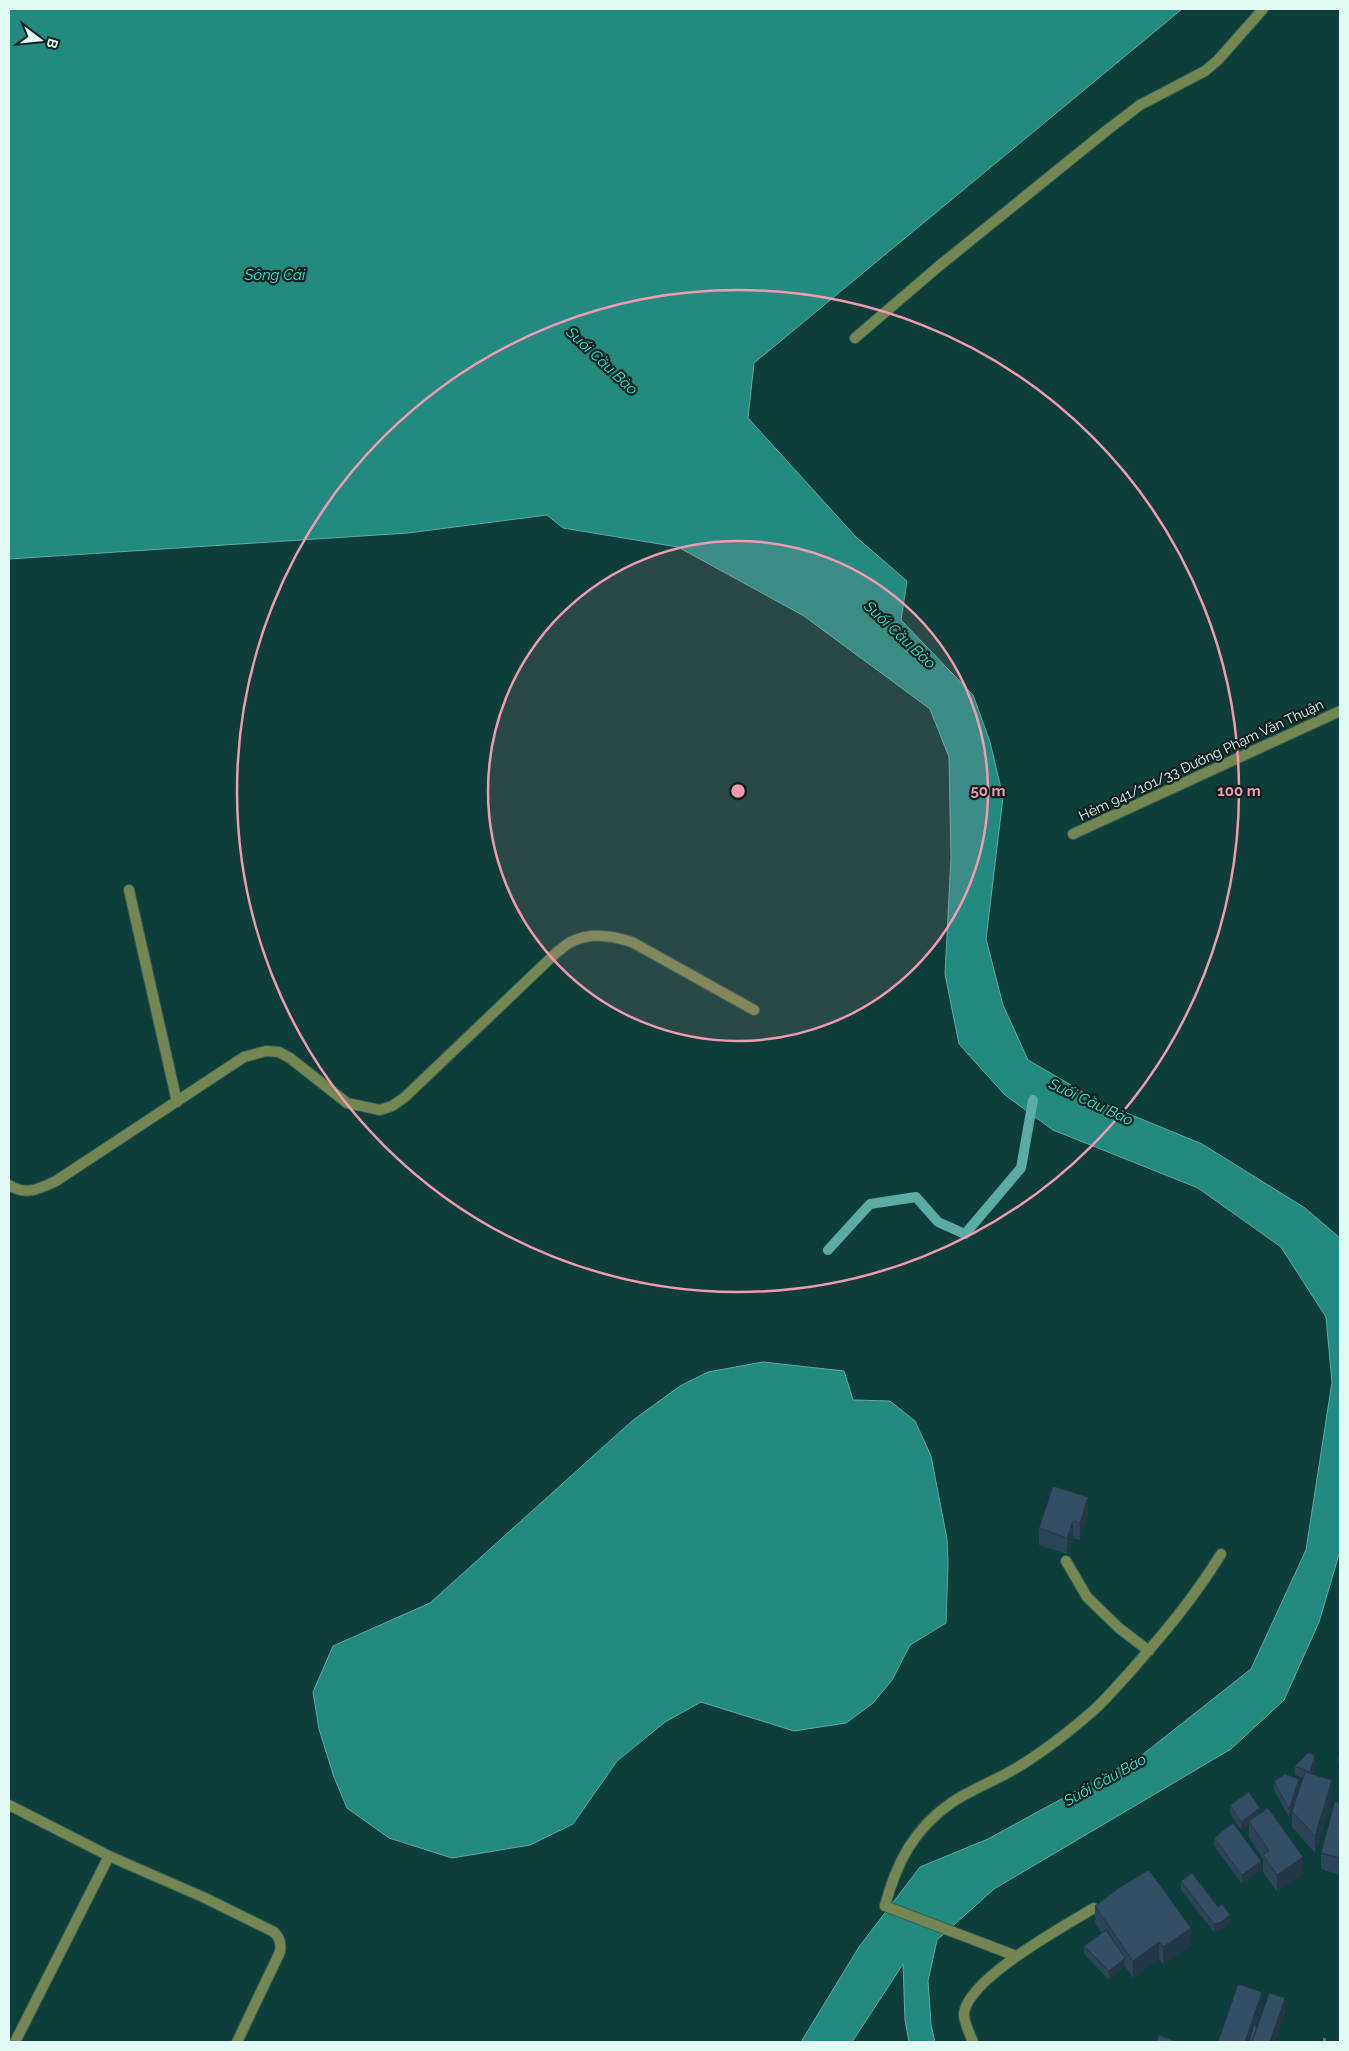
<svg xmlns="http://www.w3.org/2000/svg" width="1349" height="2051" font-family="Raleway,sans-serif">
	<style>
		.water { fill: #228a7f; stroke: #5caca3 }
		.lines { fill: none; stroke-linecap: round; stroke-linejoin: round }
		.stream { stroke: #5caca3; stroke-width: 10 }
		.service-casing { stroke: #305c57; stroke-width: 12 }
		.minor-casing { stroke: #305c57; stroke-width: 12 }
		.path { stroke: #527b76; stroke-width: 3; stroke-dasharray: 4 4; stroke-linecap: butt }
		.service { stroke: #748651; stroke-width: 10 }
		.minor { stroke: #748651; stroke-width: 10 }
		.wall { fill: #2c4458 }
		.shaded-wall { fill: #243747 }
		.building { fill: #334f66; stroke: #243747 }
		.ring { fill: none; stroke: #f29aaf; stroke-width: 2.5 }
		.labels { text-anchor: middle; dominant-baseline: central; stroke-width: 4.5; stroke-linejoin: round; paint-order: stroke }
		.street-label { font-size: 14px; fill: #e2faf6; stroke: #0e211f }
		.water-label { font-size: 15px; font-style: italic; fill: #2defdc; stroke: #0e211f }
		.centre { fill: #f29aaf; stroke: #0e211f; stroke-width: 2.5 }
		.ring-label { font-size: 15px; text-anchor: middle; font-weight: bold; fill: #f29aaf; stroke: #0e211f; stroke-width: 4.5; stroke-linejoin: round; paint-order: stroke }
	</style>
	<rect width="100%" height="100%" fill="#0e3e39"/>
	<path class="water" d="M 9,9 L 1182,9 L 754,363 L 748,418 L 856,537 L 907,581 L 901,620 L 973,695 L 990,742 L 1003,797 L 986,939 L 1003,1005 L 1028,1060 L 1100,1102 L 1202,1144 L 1305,1208 L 1340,1238 L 1340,1551 L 1319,1622 L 1284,1700 L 1231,1749 L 994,1889 L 937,1940 L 928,1981 L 931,2025 L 935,2042 L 909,2042 L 905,2020 L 903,1964 L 852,2042 L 801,2042 L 859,1947 L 920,1867 L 988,1839 L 1142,1755 L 1251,1669 L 1306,1550 L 1332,1382 L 1326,1317 L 1281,1247 L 1198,1188 L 1053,1130 L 1005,1095 L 959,1044 L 945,974 L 951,858 L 949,757 L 930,709 L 804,616 L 678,547 L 563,528 L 547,515 L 408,533 L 9,559 Z
		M 763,1362 L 844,1371 L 853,1400 L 890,1401 L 915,1421 L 931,1456 L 947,1539 L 948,1563 L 946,1623 L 910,1645 L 892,1680 L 873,1703 L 846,1723 L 794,1731 L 701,1702 L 665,1722 L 617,1761 L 573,1824 L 530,1845 L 452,1858 L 389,1838 L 347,1808 L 334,1777 L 319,1729 L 313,1692 L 333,1646 L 430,1603 L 632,1421 L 680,1386 L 708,1372 Z"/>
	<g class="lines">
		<path class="stream" d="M 828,1250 L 870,1204 L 916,1197 L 938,1222 L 965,1234 L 1021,1168 L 1033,1100"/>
		<defs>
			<path id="service" d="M 1066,1561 L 1087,1597 L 1119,1628 L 1149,1651
				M 885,1906 C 896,1863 914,1829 951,1803 C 972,1789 997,1780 1018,1767 C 1046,1750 1070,1731 1094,1710 C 1106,1699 1117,1686 1128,1674 C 1162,1636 1194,1598 1221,1554
				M 973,2042 C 970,2034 963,2021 964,2013 C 969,1978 1064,1926 1094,1908"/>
			<path id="minor" d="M 855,338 L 939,266 L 1106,131 L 1140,105 L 1205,71 L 1218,60 L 1263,9
				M 1073,834 L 1340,711
				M 129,890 L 177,1102
				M 9,1185 C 26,1196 39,1189 56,1181 L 244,1057 L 266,1051 L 279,1052 L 290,1058 L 347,1103 L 380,1110 L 392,1106 L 405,1097 L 557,952 C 562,949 567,943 573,941 C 591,932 614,936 632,942 L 754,1010
				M 9,1805 L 109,1856
				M 885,1906 L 1016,1956
				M 15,2042 L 109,1856 L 205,1898 L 274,1932 C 280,1938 281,1943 280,1952 L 237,2042"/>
		</defs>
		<use href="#service" class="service-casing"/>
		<use href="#minor" class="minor-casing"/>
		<path class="path" d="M 1324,2042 L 1325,2037"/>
		<use href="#service" class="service"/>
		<use href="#minor" class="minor"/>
	</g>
	<path class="wall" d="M 1088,1513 L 1080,1540 L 1073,1538 L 1067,1554 L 1039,1545 L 1039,1528 Z
		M 1340,1751 L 1340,1767 L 1338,1766 L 1338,1758 Z
		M 1315,1764 L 1312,1774 L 1332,1797 L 1315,1853 L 1292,1827 L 1292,1811 L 1303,1778 L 1295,1775 L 1295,1766 Z
		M 1274,1781 L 1299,1787 L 1289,1817 L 1274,1790 Z
		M 1340,1795 L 1340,1875 L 1321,1869 L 1321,1853 Z
		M 1230,1805 L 1260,1813 L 1303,1874 L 1277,1892 L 1263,1872 L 1263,1859 L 1249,1837 L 1249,1825 L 1241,1830 L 1230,1814 Z
		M 1214,1838 L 1261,1869 L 1242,1884 L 1214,1846 Z
		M 1181,1881 L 1230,1923 L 1221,1930 L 1214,1932 L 1181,1890 Z
		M 1095,1906 L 1191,1945 L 1163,1964 L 1159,1959 L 1133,1978 L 1125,1966 L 1109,1980 L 1084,1954 L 1084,1946 L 1102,1933 L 1095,1923 Z"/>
	<path class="shaded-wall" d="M 1088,1497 L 1088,1513 L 1080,1540 L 1080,1523 Z
		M 1073,1521 L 1073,1538 L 1067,1554 L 1067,1538 Z
		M 1315,1755 L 1315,1764 L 1310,1780 L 1310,1772 Z
		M 1299,1779 L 1299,1787 L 1289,1817 L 1289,1809 Z
		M 1332,1780 L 1332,1797 L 1315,1853 L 1315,1836 Z
		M 1260,1808 L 1260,1816 L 1249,1821 L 1249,1825 L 1241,1830 L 1241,1822 Z
		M 1303,1857 L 1303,1874 L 1277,1892 L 1277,1875 Z
		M 1261,1861 L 1261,1869 L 1242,1884 L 1242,1875 Z
		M 1230,1915 L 1230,1923 L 1221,1930 L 1214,1932 L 1214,1924 Z
		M 1191,1928 L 1191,1945 L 1163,1964 L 1163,1947 Z
		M 1159,1942 L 1159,1959 L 1133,1978 L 1133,1961 Z
		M 1125,1958 L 1125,1966 L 1109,1980 L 1109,1971 Z
		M 1262,1992 L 1262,2009 L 1251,2042 L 1245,2042 Z
		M 1285,1998 L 1285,2015 L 1276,2042 L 1270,2042 Z"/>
	<path class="building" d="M 1053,1486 L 1088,1497 L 1080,1523 L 1073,1521 L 1067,1538 L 1039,1528 Z
		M 1340,1751 L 1340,1758 L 1338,1758 Z
		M 1308,1753 L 1315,1755 L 1310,1772 L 1295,1766 Z
		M 1305,1772 L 1332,1780 L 1315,1836 L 1292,1811 Z
		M 1285,1774 L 1299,1779 L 1289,1809 L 1274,1781 Z
		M 1249,1792 L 1260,1808 L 1241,1822 L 1230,1805 Z
		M 1340,1795 L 1340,1803 L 1338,1802 Z
		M 1335,1801 L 1340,1803 L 1340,1858 L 1321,1853 Z
		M 1268,1808 L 1303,1857 L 1277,1875 L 1263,1855 L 1269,1851 L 1249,1821 Z
		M 1233,1823 L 1261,1861 L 1242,1875 L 1214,1838 Z
		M 1149,1870 L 1191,1928 L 1163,1947 L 1159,1942 L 1133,1961 L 1095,1906 L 1120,1887 Z
		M 1192,1873 L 1218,1907 L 1222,1904 L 1230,1915 L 1221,1922 L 1214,1924 L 1181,1881 Z
		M 1106,1930 L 1125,1958 L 1109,1971 L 1084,1946 Z
		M 1238,1984 L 1262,1992 L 1245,2042 L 1218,2042 Z
		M 1269,1993 L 1285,1998 L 1270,2042 L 1252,2042 Z
		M 1254,2025 L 1257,2027 L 1252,2042 L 1249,2042 Z
		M 1159,2035 L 1178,2042 L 1156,2042 Z"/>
	<circle cx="738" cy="791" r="250" fill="#f29aaf" fill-opacity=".12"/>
	<g class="ring">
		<circle cx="738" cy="791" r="250"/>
		<circle cx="738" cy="791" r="501"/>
	</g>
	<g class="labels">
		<g class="street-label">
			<text transform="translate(1201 760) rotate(-25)">Hẻm 941/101/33 Đường Phạm Văn Thuận</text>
		</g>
		<g class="water-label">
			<text x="275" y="275">Sông Cái</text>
			<text transform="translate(602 361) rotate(43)">Suối Cầu Bào</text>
			<text transform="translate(900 635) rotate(43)">Suối Cầu Bào</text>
			<text transform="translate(1091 1102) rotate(25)">Suối Cầu Bào</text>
			<text transform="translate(1105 1780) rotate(-29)">Suối Cầu Bào</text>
		</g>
	</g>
	<circle cx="738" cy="791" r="8" class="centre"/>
	<g class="ring-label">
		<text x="988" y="796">50 m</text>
		<text x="1239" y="796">100 m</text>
	</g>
	<rect width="1349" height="2051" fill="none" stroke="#e2faf6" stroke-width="20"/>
	<g transform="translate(40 40) rotate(106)" stroke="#0e211f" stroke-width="4" paint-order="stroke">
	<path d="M0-4L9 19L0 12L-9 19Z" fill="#e2faf6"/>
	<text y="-8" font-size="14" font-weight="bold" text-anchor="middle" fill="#e2faf6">B</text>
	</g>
</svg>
